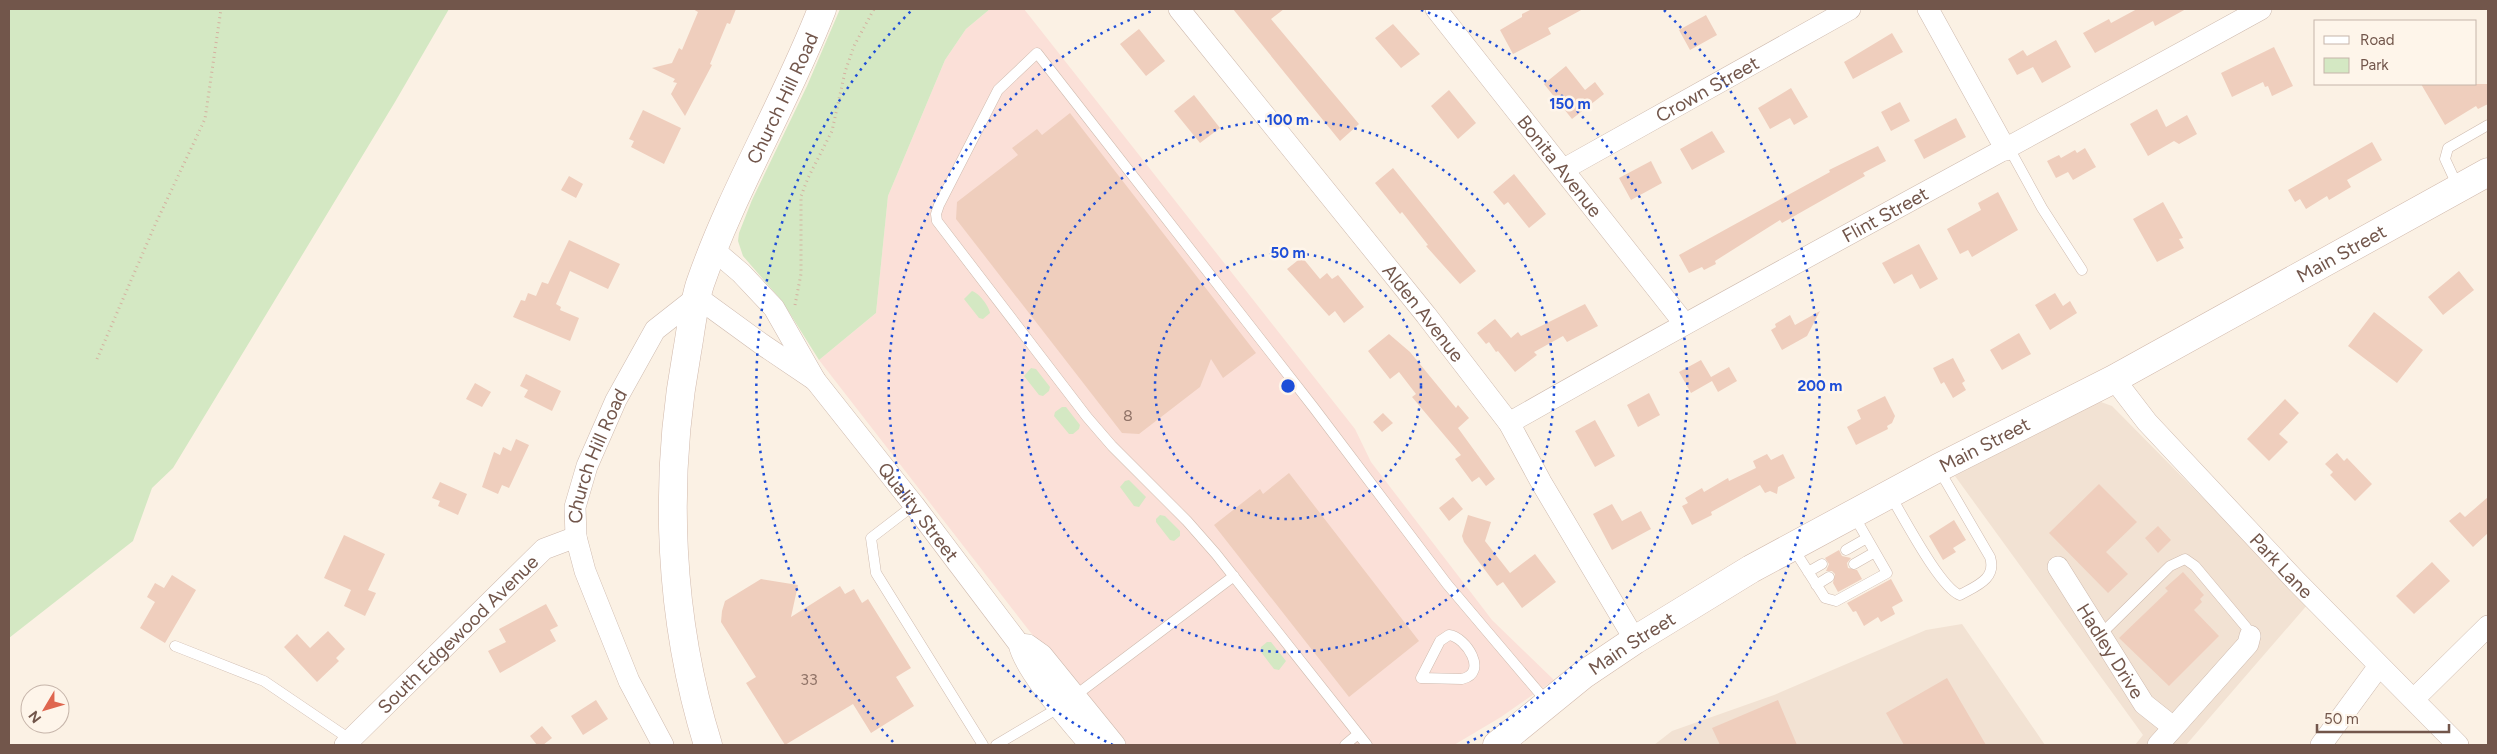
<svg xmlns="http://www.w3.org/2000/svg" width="2497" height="754" font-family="Figtree,sans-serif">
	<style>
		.residential { fill: #f2e2d3 }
		.commercial { fill: #fbe0d8 }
		.green { fill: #d4e8c3 }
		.building { fill: #efcebd }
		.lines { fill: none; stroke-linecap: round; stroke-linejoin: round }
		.lane-casing { stroke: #cebaae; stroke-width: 11 }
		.street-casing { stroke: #cebaae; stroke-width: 22 }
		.secondary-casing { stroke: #d1b9ac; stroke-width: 29 }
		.path { stroke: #d4b1a0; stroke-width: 3; stroke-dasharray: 1 4; stroke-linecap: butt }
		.lane { stroke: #fff; stroke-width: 10 }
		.street { stroke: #fff; stroke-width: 21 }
		.secondary { stroke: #fff; stroke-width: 28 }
		.ring { fill: none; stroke: #1d4ed8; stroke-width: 2.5; stroke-dasharray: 2.5 5 }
		.labels { text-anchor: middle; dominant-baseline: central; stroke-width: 5; stroke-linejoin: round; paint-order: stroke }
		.number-label { font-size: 16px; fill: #917468 }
		.street-label { font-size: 19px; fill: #72564b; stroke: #fef5ea }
		.centre { fill: #1d4ed8; stroke: #fef5ea; stroke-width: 2.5 }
		.ring-label { font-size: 15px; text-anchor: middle; font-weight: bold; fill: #1d4ed8; stroke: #fef5ea; stroke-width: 5; stroke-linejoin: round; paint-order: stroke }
	</style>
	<rect width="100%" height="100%" fill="#fbf1e4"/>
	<path class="residential" d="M 2101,402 L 2112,406 L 2308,604 L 2186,745 L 2135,745 L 2143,735 L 1955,476 L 2092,405 Z
		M 1962,624 L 2045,745 L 1654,745 L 1672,731 L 1774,695 L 1926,630 Z"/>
	<path class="commercial" d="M 990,9 L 1024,9 L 1355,429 L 1371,462 L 1492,620 L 1554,680 L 1501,717 L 1454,745 L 1118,745 L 819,360 L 876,313 L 888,196 L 945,60 L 966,29 Z"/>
	<path class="green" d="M 9,9 L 449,9 L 395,102 L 173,468 L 152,488 L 133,541 L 9,638 Z
		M 840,9 L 990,9 L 966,29 L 945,60 L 888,196 L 876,313 L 819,360 L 782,301 L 743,256 L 738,241 L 739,233 L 752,200 L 807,86 Z
		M 972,291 C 979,293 989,306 990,313 L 983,319 L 979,318 L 964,299 Z
		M 1031,368 L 1036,369 L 1050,387 L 1049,391 L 1043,396 L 1039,395 L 1024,376 Z
		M 1062,407 L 1066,407 L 1080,425 L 1079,429 L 1073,434 L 1069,434 L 1054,416 L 1055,412 Z
		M 1129,480 L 1146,497 L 1139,507 L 1134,506 L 1120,487 L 1125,481 Z
		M 1160,515 L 1165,516 L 1180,531 L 1180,536 L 1174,541 L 1170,540 L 1156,522 L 1156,519 Z
		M 1267,642 L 1271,642 L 1286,661 L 1279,670 L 1274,669 L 1261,652 L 1261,647 Z"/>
	<path class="building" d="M 693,9 L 736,9 L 730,24 L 727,23 L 710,64 L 712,65 L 685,116 L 671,94 L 677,83 L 673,82 L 675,79 L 652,68 L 672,63 L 679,48 L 682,50 L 698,12 Z
		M 1233,9 L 1284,9 L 1271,19 L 1359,124 L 1340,141 Z
		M 1532,9 L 1583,9 L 1548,28 L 1551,34 L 1513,54 L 1500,30 L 1522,17 L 1522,14 Z
		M 2137,9 L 2186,9 L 2155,26 L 2153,21 L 2095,53 L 2083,33 L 2109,19 L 2111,23 Z
		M 1706,15 L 1717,35 L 1690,50 L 1679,30 Z
		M 1393,24 L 1420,54 L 1401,68 L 1375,38 Z
		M 1139,29 L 1165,61 L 1146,76 L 1120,44 Z
		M 1892,33 L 1903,52 L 1853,79 L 1844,62 Z
		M 2056,40 L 2071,67 L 2042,83 L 2033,67 L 2017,75 L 2008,59 L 2023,50 L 2027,56 Z
		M 2274,47 L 2293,86 L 2272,96 L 2268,86 L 2265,87 L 2263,82 L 2232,97 L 2221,73 Z
		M 1566,66 L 1585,90 L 1595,82 L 1604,94 L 1572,119 L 1544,84 Z
		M 2421,84 L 2488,84 L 2488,104 L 2478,109 L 2476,106 L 2445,125 Z
		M 1791,88 L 1808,117 L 1794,125 L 1790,118 L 1770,129 L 1758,108 Z
		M 1449,90 L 1476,123 L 1458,139 L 1431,106 Z
		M 1194,95 L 1220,128 L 1200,143 L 1174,111 Z
		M 1900,102 L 1910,121 L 1891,131 L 1881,112 Z
		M 2157,109 L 2166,127 L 2187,115 L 2197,134 L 2179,144 L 2174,141 L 2148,156 L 2130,124 Z
		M 643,110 L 681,128 L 664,164 L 631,147 L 634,141 L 629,139 Z
		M 1070,113 L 1256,353 L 1223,378 L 1211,359 L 1200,387 L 1139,434 L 1122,433 L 956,219 L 957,202 L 1018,155 L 1012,148 L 1037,129 L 1042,135 Z
		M 1956,118 L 1966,137 L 1924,159 L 1914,140 Z
		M 1712,131 L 1725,152 L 1692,170 L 1680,149 Z
		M 2372,142 L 2382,160 L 2347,180 L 2351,187 L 2329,200 L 2327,196 L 2306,209 L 2300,199 L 2295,202 L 2288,190 Z
		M 1878,146 L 1886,161 L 1863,173 L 1865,176 L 1782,223 L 1780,220 L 1715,261 L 1716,264 L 1704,270 L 1702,267 L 1689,273 L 1679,255 L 1830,172 L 1829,170 Z
		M 2085,148 L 2096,167 L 2073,180 L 2068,172 L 2056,178 L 2047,161 L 2059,155 L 2061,158 L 2075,150 L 2077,153 Z
		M 1651,161 L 1662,183 L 1631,200 L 1619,178 Z
		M 1393,168 L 1476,271 L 1460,284 L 1426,246 L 1428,245 L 1402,212 L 1400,214 L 1375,183 Z
		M 1514,174 L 1546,214 L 1529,228 L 1508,202 L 1504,205 L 1493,192 Z
		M 569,176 L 583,184 L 576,198 L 561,190 Z
		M 1998,192 L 2018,230 L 1972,257 L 1968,250 L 1960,254 L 1947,229 L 1981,210 L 1978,203 Z
		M 2163,202 L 2183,238 L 2179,239 L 2184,248 L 2157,262 L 2133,219 Z
		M 569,240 L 620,264 L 608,289 L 570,271 L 556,304 L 561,307 L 560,310 L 579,318 L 570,341 L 513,317 L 521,300 L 525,301 L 528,293 L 536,296 L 542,282 L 548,284 Z
		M 1919,244 L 1938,279 L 1920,289 L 1912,274 L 1894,284 L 1882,263 Z
		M 1302,257 L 1320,279 L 1327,273 L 1332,279 L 1338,275 L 1364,307 L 1344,323 L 1335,311 L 1329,316 L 1287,269 Z
		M 2459,271 L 2474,290 L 2443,315 L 2428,297 Z
		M 2055,293 L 2063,306 L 2070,301 L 2077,313 L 2050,330 L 2035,305 Z
		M 1585,304 L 1598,326 L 1567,342 L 1563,336 L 1534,352 L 1537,355 L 1515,372 L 1498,351 L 1496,352 L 1489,342 L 1486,344 L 1477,333 L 1495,319 L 1511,338 L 1518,332 L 1521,336 Z
		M 1820,311 L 1807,336 L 1782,350 L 1771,330 L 1776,327 L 1775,324 L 1790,315 L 1795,325 Z
		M 2374,312 L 2423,350 L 2397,383 L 2348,346 Z
		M 2019,333 L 2031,354 L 2002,370 L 1990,350 Z
		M 1389,334 L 1410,352 L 1456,408 L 1458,405 L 1469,418 L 1458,428 L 1495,479 L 1486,486 L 1479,477 L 1472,482 L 1455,459 L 1461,455 L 1412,397 L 1416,394 L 1399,372 L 1390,379 L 1368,351 Z
		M 1953,358 L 1965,381 L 1962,383 L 1966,390 L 1953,398 L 1944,382 L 1941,384 L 1933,368 Z
		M 1701,360 L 1711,377 L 1729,367 L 1737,381 L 1718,392 L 1712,381 L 1691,393 L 1679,372 Z
		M 526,374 L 561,391 L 552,411 L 524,397 L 528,390 L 520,386 Z
		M 475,383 L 491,392 L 482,407 L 466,399 Z
		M 1649,393 L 1660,415 L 1638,427 L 1627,405 Z
		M 1885,396 L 1895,416 L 1892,423 L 1887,426 L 1888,429 L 1856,445 L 1847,427 L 1861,419 L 1857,410 Z
		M 2285,399 L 2299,413 L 2279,434 L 2288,442 L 2269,461 L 2247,439 Z
		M 1383,413 L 1393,423 L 1382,432 L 1373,422 Z
		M 1595,420 L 1615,456 L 1595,467 L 1575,431 Z
		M 516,439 L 529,445 L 509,488 L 502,485 L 498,494 L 482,487 L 494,452 L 500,455 L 503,447 L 511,451 Z
		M 2337,453 L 2344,461 L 2347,458 L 2372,484 L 2355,501 L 2330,475 L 2333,472 L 2325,464 Z
		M 1767,454 L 1771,460 L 1783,454 L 1795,478 L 1778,487 L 1777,494 L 1770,491 L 1765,493 L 1760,485 L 1711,512 L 1712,515 L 1692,525 L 1682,506 L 1688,503 L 1685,498 L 1702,488 L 1704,492 L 1728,478 L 1729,481 L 1756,468 L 1753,461 Z
		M 1289,473 L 1419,641 L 1349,697 L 1214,525 L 1260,489 L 1263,494 Z
		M 440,482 L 467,494 L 458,515 L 438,506 L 440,501 L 432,498 Z
		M 2099,484 L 2137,522 L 2106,552 L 2128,574 L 2108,593 L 2049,533 Z
		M 1453,497 L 1463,509 L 1449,521 L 1439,508 Z
		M 2488,497 L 2488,533 L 2473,547 L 2449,521 L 2460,512 L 2465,517 Z
		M 1612,504 L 1622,521 L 1641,511 L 1651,529 L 1612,550 L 1593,514 Z
		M 1468,515 L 1491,522 L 1485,541 L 1510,573 L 1535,554 L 1556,582 L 1522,608 L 1503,582 L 1497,586 L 1464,542 L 1462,536 Z
		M 1954,520 L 1966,540 L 1953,548 L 1956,552 L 1943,560 L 1929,536 Z
		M 2158,526 L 2171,540 L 2158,553 L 2145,538 Z
		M 344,535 L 385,554 L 368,590 L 376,593 L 365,616 L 344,606 L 351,590 L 324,578 Z
		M 1839,550 L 1842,556 L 1851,558 L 1847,563 L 1848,568 L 1857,570 L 1862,579 L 1838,592 L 1833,583 L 1835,574 L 1832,571 L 1826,571 L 1829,564 L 1825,558 Z
		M 2432,562 L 2450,581 L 2414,614 L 2396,596 Z
		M 2183,572 L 2204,595 L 2200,599 L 2202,602 L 2194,610 L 2219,636 L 2169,686 L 2119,638 L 2168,591 L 2165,588 Z
		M 172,575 L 196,590 L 165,643 L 140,628 L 155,602 L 147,597 L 155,583 L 164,588 Z
		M 761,579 L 798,585 L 791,617 L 840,586 L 845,594 L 854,589 L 862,603 L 868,599 L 911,668 L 896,677 L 914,706 L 871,733 L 853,704 L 785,745 L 746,683 L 756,677 L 721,622 L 722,611 L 725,601 Z
		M 1891,579 L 1903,601 L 1892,607 L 1895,614 L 1881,622 L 1878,617 L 1864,626 L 1856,611 L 1853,612 L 1847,603 Z
		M 546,604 L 558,626 L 550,630 L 556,641 L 500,673 L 488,651 L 506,642 L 499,629 Z
		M 328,631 L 345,649 L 336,658 L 339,661 L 317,682 L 284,647 L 297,634 L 310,648 Z
		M 1947,678 L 1986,745 L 1904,745 L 1886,713 Z
		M 596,700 L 608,719 L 583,735 L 571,716 Z
		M 1778,700 L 1797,745 L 1720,745 L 1712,728 Z
		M 542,726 L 552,738 L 543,745 L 537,745 L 530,736 Z"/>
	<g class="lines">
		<defs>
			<path id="lane" d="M 2009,148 L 2042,208 L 2082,270
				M 2458,187 L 2445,159 L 2448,148 L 2488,125
				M 1890,495 C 1903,516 1940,588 1960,595 C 1976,586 1997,579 1990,557 L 1938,468
				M 914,505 L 871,538 L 876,573 L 983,745
				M 1793,548 L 1825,598 L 1836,601 L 1887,573 L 1853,514
				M 1846,550 L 1867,538
				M 1854,564 L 1875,552
				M 1808,572 L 1822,564
				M 1816,585 L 1829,577
				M 2101,634 L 2170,566 L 2185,559 L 2195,566 L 2246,627 L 2250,636
				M 1449,635 C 1466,637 1489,673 1462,679 L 1421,678 L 1440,641 Z
				M 175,646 L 264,681 L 351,740
				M 1076,695 L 1234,576
				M 996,745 L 1060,707
				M 1345,745 L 1358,734
				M 1367,745 L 1216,554 L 1187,521 L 1112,446 L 1087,417 L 937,221 L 936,214 L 939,205 L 998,90 L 1037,53 L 1314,408 L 1447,584 L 1547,702"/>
			<g id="street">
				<path id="s1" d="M 1179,9 L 1426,315 L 1509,423 L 1541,482 L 1635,640"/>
				<path id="s2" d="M 1436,9 L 1684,323"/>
				<path d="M 1928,9 L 2006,150"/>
				<path id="s3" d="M 1564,169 L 1850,9"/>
				<path id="s4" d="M 714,250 L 741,273 L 774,308 L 815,380 L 914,505 L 1019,644 C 1024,670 1071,722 1090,745"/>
				<path id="s5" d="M 2114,379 L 2147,422 L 2296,581 L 2458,745"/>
				<path id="s6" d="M 1509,423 C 1758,281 2011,147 2261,9"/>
				<path id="s7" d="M 2058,567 L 2144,704 L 2173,727"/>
				<path d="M 1019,644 L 1028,645 L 1042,655 L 1115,745"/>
				<path d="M 2414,699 L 2488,626"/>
				<path id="s8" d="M 345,745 L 544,549 L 576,537"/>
				<path id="s9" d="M 663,745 L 629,681 L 585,571 L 576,537 L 575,507 L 587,466 L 616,400 L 655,330 L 697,297 L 763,345 L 815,380"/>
				<path d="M 2158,745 L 2248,644 L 2250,636"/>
				<path d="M 2321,745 L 2379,666"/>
			</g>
			<g id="secondary">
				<path id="s10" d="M 708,745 C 669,619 663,482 687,352 C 691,330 693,306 700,284 C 733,189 786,102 822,9"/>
				<path id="s11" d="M 1497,745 L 1583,675 L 1635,640 L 1751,569 L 1938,468 L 2114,379 L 2488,172"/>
			</g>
		</defs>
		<use href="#lane" class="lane-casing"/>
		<use href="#street" class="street-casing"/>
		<use href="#secondary" class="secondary-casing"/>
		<path class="path" d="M 795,305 L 801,274 L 801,196 L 808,178 L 832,131 L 845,72 L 854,46 L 874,9
			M 97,359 L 155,225 L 205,119 L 221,9"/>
		<use href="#lane" class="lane"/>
		<use href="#street" class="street"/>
		<use href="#secondary" class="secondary"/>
	</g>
	<g class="ring">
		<circle cx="1288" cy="386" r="133"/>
		<circle cx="1288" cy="386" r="266"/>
		<path d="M1113 745A399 399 0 0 1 1155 10M1421 10A399 399 0 0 1 1463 745"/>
		<path d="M893 742A532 532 0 0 1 912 10M1664 10A532 532 0 0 1 1683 742"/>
	</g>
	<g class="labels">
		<g class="number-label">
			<text x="1128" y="415">8</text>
			<text x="809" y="679">33</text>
		</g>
		<g class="street-label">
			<text stroke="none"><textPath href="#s3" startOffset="164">Crown Street</textPath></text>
			<text stroke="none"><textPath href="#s10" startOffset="670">Church Hill Road</textPath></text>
			<text stroke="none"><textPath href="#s2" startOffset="200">Bonita Avenue</textPath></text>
			<text stroke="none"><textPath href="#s6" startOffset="430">Flint Street</textPath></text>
			<text stroke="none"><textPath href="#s11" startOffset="979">Main Street</textPath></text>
			<text stroke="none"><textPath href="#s1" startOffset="390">Alden Avenue</textPath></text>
			<text stroke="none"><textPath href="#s11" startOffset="574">Main Street</textPath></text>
			<text stroke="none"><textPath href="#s9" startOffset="311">Church Hill Road</textPath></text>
			<text stroke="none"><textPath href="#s4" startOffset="334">Quality Street</textPath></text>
			<text stroke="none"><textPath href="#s5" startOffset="251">Park Lane</textPath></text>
			<text stroke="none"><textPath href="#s8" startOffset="158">South Edgewood Avenue</textPath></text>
			<text stroke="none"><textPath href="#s11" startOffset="169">Main Street</textPath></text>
			<text stroke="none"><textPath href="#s7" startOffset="99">Hadley Drive</textPath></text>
		</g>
	</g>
	<circle cx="1288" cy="386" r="8" class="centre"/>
	<g class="ring-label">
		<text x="1570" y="109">150 m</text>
		<text x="1288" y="125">100 m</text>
		<text x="1288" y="258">50 m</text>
		<text x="1820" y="391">200 m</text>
	</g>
	<rect width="2497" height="754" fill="none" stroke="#72564b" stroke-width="20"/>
	<rect x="2314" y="20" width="162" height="65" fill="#fef5ea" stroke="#c6b5aa"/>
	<rect x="2324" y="36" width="25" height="8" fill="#ffffff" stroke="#c6b5aa"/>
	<text x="2360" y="45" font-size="15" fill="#72564b">Road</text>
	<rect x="2324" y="58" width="25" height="15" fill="#d4e8c3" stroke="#c6b5aa"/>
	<text x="2360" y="70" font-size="15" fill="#72564b">Park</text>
	<g transform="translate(45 709) rotate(232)"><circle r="24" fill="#fef5ea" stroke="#c6b5aa"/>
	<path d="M0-4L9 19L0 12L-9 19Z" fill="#df664f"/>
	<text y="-8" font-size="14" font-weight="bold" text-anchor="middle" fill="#72564b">N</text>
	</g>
	<path d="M2317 724v8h132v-8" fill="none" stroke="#72564b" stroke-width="2.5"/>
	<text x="2324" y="724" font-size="15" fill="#72564b" stroke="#fef5ea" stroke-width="4" paint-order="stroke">50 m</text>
</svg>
